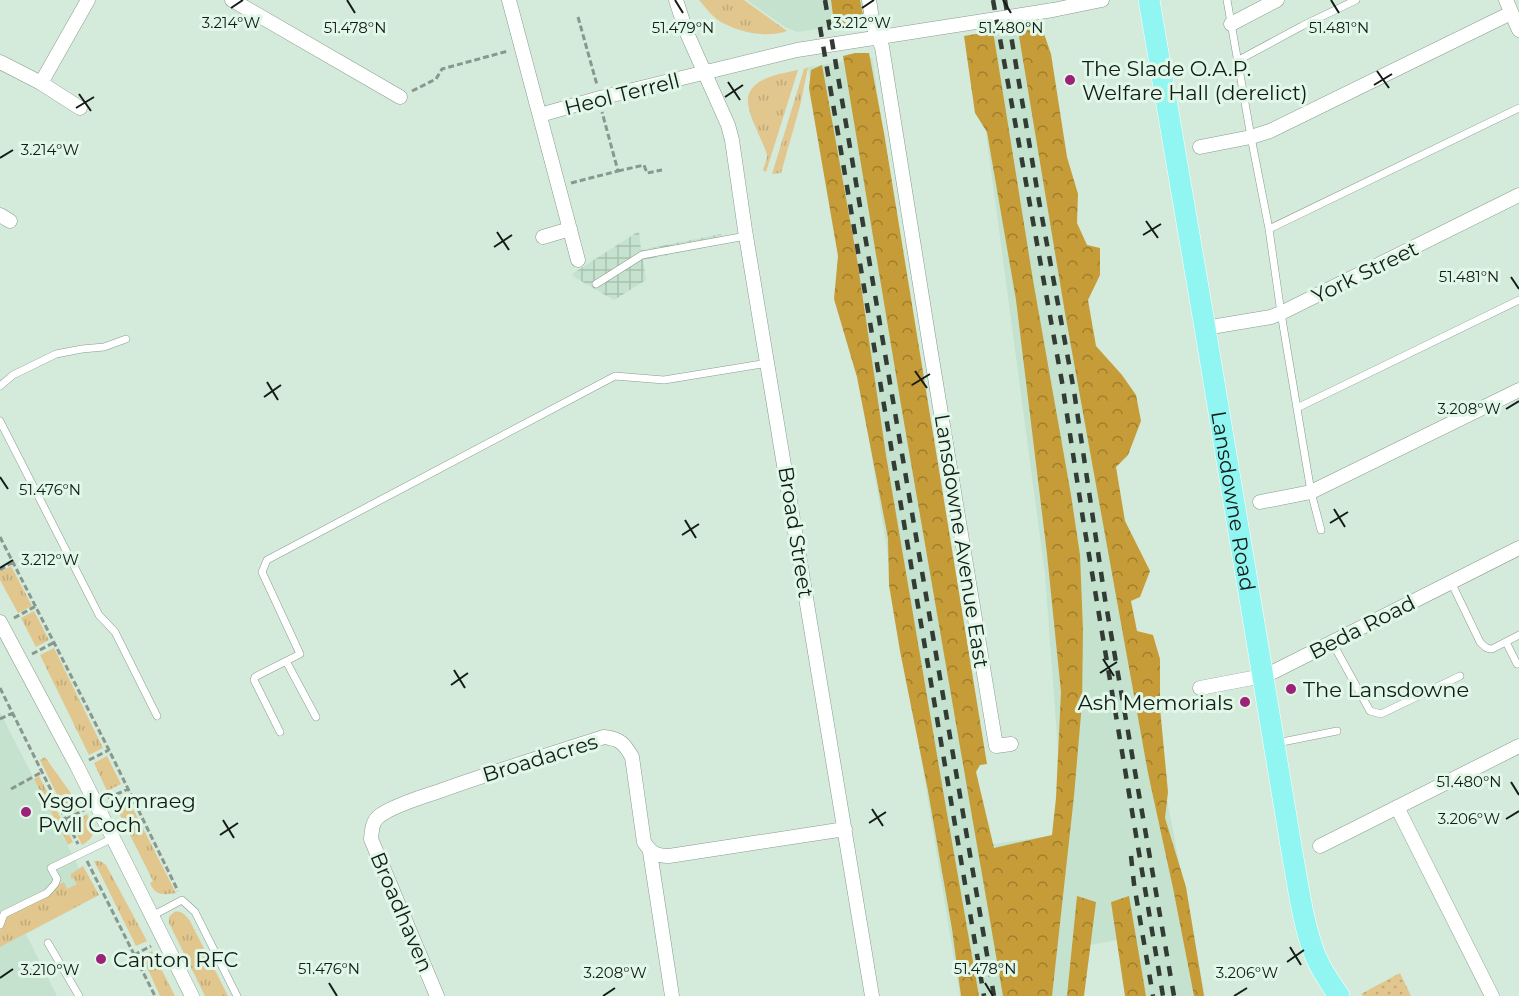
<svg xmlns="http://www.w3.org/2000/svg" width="1519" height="996" font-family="Montserrat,sans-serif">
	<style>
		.built { fill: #c5e2ce }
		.industrial { fill: url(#industrial-grid) }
		.grass { fill: url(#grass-tufts) }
		.forest { fill: url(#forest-crowns) }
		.garden { fill: url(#garden-dots) }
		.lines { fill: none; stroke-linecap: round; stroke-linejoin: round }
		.lane-casing { stroke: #889c8e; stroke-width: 8 }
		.street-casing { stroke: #889c8e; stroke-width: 15 }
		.primary-casing { stroke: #fff; stroke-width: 22 }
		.path { stroke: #88988d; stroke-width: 3; stroke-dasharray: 6 3; stroke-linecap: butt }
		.lane { stroke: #fff; stroke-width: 7 }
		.street { stroke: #fff; stroke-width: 14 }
		.primary { stroke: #91f6f1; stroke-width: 21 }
		.rail { stroke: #323c35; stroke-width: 4.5; stroke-dasharray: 10 10; stroke-linecap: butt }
		.ticks { fill: none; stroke: #141c17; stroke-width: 2 }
		.poi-dot { fill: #9c2178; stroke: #e1f7e8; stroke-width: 2 }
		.labels { text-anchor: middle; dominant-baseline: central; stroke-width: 6; stroke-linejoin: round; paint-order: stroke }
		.poi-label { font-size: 21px; fill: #141c17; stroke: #e1f7e8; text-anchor: start }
		.street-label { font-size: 21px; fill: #141c17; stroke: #e1f7e8 }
		.ticks-label { font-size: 15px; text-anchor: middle; fill: #141c17; stroke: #e1f7e8; stroke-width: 6; stroke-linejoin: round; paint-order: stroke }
	</style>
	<defs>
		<pattern id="industrial-grid" width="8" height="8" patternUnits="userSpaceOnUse" patternTransform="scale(1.5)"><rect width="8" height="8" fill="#c5e2ce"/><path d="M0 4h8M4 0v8" fill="none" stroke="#a8c1b0"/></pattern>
		<pattern id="grass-tufts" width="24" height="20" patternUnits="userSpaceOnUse" patternTransform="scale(1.5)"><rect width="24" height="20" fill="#e1c78e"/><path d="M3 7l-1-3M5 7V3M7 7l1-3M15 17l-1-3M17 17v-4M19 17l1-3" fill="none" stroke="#c0aa7a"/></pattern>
		<pattern id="forest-crowns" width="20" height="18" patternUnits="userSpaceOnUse" patternTransform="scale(1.5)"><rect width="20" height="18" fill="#c59c37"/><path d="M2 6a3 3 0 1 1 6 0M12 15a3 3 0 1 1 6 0" fill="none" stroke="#9f7e2d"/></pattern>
		<pattern id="garden-dots" width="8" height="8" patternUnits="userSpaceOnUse" patternTransform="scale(1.5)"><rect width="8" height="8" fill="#e1c78e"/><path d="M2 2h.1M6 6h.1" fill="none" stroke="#c0aa7a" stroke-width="1.8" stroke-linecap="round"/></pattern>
	</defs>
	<rect width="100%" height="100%" fill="#d4eadb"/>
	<path class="built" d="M 747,0 L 862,0 L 866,22 L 797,32 L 785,27 Z
		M 1029,23 L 1151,717 L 1205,996 L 1128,996 L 1117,940 L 1084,946 L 1076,996 L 960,996 L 808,67 L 872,57 L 987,845 L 1056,835 L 1058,750 L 1045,574 L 973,35 Z
		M 0,712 L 84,878 L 99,895 L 26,934 L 57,996 L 0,996 Z"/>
	<path class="industrial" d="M 639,231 L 641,250 L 721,234 L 723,244 L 643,260 L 646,280 L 614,300 L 574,277 L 572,274 Z"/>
	<path class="grass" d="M 699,0 L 744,0 L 787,31 C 767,38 742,33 723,23 C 713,18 706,8 699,0 Z
		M 808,67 L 800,106 L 781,173 L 772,174 L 804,69 Z
		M 798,70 L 766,172 L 763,170 C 764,166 767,160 767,157 C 767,150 761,141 759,135 C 755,125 749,114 748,103 C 746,78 780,74 798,70 Z
		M 11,566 L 32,606 L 18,613 L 0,580 L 0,572 Z
		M 34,611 L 49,640 L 36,647 L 21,618 Z
		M 54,648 L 103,748 L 89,755 L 40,655 Z
		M 107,756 L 121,784 L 107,791 L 94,763 Z
		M 45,757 L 75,799 L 80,809 L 67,815 L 40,760 Z
		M 39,776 L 73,842 L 68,845 L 34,779 Z
		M 126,795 L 176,893 C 164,895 155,896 150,883 L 153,881 L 113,801 Z
		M 87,814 C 94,828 98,836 82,845 L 71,822 Z
		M 94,861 L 100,861 L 106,865 L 147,941 L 136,946 Z
		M 83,866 L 99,895 L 0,947 L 0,931 L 8,916 L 51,894 L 54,892 L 55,887 L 64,882 L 67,889 L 77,884 L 73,878 L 71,879 L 71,874 Z
		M 174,912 C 182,910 185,915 190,921 L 228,996 L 205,996 L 169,923 L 169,917 Z
		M 152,951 L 175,996 L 160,996 L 142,956 Z"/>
	<path class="forest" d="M 831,0 L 860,0 L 864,20 C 858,25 854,29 846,29 C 832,29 833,11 831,0 Z
		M 1041,25 L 1051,54 L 1067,157 L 1078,194 L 1077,223 L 1087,245 L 1100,248 L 1100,275 L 1088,300 L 1096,346 L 1122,375 L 1136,395 L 1141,421 L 1128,455 L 1116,467 L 1125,521 L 1150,571 L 1140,597 L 1131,601 L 1137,631 L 1153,635 L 1160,659 L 1160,708 L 1168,792 L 1165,818 L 1186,887 L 1204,996 L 1194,996 L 1173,888 L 1148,773 L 1065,313 L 1018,30 Z
		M 993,31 L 1033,280 L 1071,495 L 1080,555 L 1083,630 L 1082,703 L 1074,796 L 1052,996 L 1003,996 L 901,405 L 843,56 L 855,53 L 869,53 L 884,133 L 987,764 L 980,765 L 976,772 L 994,848 L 1052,835 L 1056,798 L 1061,692 L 1047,554 L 1016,300 L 987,132 L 975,113 L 964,36 Z
		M 822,65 L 857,259 L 886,455 L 945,802 L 979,996 L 961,996 L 952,929 L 928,791 L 900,651 L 889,585 L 888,538 L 857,377 L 834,299 L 838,256 L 809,88 L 811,70 Z
		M 1077,896 L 1096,902 L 1084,996 L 1067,996 Z
		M 1129,896 L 1146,996 L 1125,996 L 1111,902 Z"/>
	<path class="garden" d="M 1400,973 L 1411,996 L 1363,996 L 1361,994 Z"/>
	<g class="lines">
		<defs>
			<path id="lane" d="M 1227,0 L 1251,137 L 1269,229 L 1281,313 L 1311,492 L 1321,530
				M 1237,61 L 1302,26 L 1356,0
				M 1269,229 L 1519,108
				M 596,284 L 642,255 L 746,236
				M 0,386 L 13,375 L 56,354 L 82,349 L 104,347 L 126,339
				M 1297,408 L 1519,300
				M 0,421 L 99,615 L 115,632 L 157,716
				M 1451,582 L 1480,642 C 1484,646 1486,649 1492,649 L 1519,635
				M 1332,642 L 1370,711 L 1381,714 L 1460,676
				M 1506,642 L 1517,664
				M 286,661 L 316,717
				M 280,732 L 254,680 L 255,677 L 300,654 L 262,572 L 267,560 L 615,376 L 664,380 L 768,363
				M 1277,743 L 1337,731
				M 152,916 L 182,900 L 195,912 L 237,996
				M 0,925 L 4,914 L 47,893 L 55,884 L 57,879 L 51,868 L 113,838
				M 48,943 L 79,996"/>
			<path id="street" d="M 232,0 L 400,97
				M 509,0 L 578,260
				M 676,0 L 686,31 L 728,125 L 732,140 L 745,230 L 872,996
				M 869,0 L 873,25 L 882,47 L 930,347 L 996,746 L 1011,744
				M 1506,0 L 1519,30
				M 1231,24 L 1277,0
				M 0,62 L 41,83 L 80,108
				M 41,83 L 88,0
				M 540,115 L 600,98 L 797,50 L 1053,10 L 1102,0
				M 1200,147 L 1251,137 L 1270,131 L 1511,13
				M 0,215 L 10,221
				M 543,237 L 570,229
				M 1205,328 L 1271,317 L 1281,313 L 1519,195
				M 1260,502 L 1311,492 L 1519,390
				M 0,622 L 77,766 L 192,996
				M 1200,688 L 1263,676 L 1275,671 L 1519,548
				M 1397,807 L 1492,996
				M 1320,846 L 1519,746
				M 650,852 L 672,996
				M 437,996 L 371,839 C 372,830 372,823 378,817 C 390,807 421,797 437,792 C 492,772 548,755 604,737 C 620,739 624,743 632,757 L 644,842 C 651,853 656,856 669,856 L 845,829"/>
			<g id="primary">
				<path id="s1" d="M 1149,0 L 1205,328 L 1293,858 C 1299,890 1303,924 1315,955 C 1321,970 1330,983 1339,996"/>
			</g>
		</defs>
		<use href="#lane" class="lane-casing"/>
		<use href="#street" class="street-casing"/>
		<use href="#primary" class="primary-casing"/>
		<path class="path" d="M 578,17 L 597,85
			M 412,91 L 436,79 L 442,69 L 508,51
			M 618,171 L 644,165 L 647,173 L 662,170
			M 571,183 L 618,171 L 602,112
			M 0,537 L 109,750 L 178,891
			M 0,570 L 13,562
			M 14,618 L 36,606
			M 32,654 L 55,642
			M 0,688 L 78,844
			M 0,719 L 13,713
			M 89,760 L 109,750
			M 11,789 L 42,772
			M 108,798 L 128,789
			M 66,819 L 84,810
			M 87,861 L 155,996
			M 134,955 L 151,946"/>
		<use href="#lane" class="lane"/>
		<use href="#street" class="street"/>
		<use href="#primary" class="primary"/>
		<path class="rail" d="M 825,0 L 994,996
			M 993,0 L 1062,382 L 1083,519 L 1163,996
			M 1005,0 L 1039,201 L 1074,391 L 1105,599 L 1174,996
			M 820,27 L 984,996
			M 1131,856 L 1134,884 L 1153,996"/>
	</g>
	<path class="ticks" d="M 347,0 L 355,13M 675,0 L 683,13M 1003,0 L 1011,13M 1331,0 L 1339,13M 231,8 L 243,0M 862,8 L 874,0M 1377,71 L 1389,88M 728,82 L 740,100M 1374,85 L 1392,74M 79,94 L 91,111M 725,97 L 743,85M 76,108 L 94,97M 0,158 L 13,150M 1146,221 L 1158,238M 497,232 L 509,250M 1143,235 L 1161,224M 494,247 L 512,235M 1511,277 L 1519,289M 915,371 L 927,388M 267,382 L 278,400M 912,385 L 930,374M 264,397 L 281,385M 1506,409 L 1519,401M 0,477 L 8,489M 1334,509 L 1345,527M 685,520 L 696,538M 1330,523 L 1348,512M 682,535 L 699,524M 0,568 L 13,560M 1103,659 L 1114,676M 454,670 L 465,688M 1100,673 L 1117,662M 451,685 L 468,673M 1511,782 L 1519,795M 872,809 L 883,826M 1506,819 L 1519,811M 223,820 L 234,838M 869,823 L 886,812M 220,835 L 238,823M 1290,947 L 1301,965M 1287,962 L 1304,950M 0,978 L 13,969M 329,983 L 337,996M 985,983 L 993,996M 603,996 L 615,988M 1234,996 L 1247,988"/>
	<g class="poi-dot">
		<circle cx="1070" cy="80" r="6"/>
		<circle cx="1291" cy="689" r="6"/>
		<circle cx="1245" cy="702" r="6"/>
		<circle cx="26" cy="812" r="6"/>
		<circle cx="101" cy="959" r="6"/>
	</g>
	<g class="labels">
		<g class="poi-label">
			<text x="1082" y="68">The Slade O.A.P.<tspan x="1082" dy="24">Welfare Hall (derelict)</tspan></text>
			<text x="1303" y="689">The Lansdowne</text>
			<text x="1233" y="702" text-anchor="end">Ash Memorials</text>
			<text x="38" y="800">Ysgol Gymraeg<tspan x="38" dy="24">Pwll Coch</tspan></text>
			<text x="113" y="959">Canton RFC</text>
		</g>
		<g class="street-label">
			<text transform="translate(622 94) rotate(-14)">Heol Terrell</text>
			<text transform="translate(1365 272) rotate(-26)">York Street</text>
			<text stroke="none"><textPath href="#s1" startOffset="508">Lansdowne Road</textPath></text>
			<text transform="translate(796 532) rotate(81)">Broad Street</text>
			<text transform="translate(962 541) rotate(81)">Lansdowne Avenue East</text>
			<text transform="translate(1362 627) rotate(-27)">Beda Road</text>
			<text transform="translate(540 758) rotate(-17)">Broadacres</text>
			<text transform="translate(402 912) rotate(67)">Broadhaven</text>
		</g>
	</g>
	<g class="ticks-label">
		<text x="231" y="28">3.214°W</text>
		<text x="862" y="28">3.212°W</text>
		<text x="355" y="33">51.478°N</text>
		<text x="683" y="33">51.479°N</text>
		<text x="1011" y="33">51.480°N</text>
		<text x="1339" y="33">51.481°N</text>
		<text x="50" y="155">3.214°W</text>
		<text x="1469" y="282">51.481°N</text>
		<text x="1469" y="414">3.208°W</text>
		<text x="50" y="495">51.476°N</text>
		<text x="50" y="565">3.212°W</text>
		<text x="1469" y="787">51.480°N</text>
		<text x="1469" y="824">3.206°W</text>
		<text x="329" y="974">51.476°N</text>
		<text x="985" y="974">51.478°N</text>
		<text x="50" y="975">3.210°W</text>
		<text x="615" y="978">3.208°W</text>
		<text x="1247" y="978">3.206°W</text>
	</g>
</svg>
